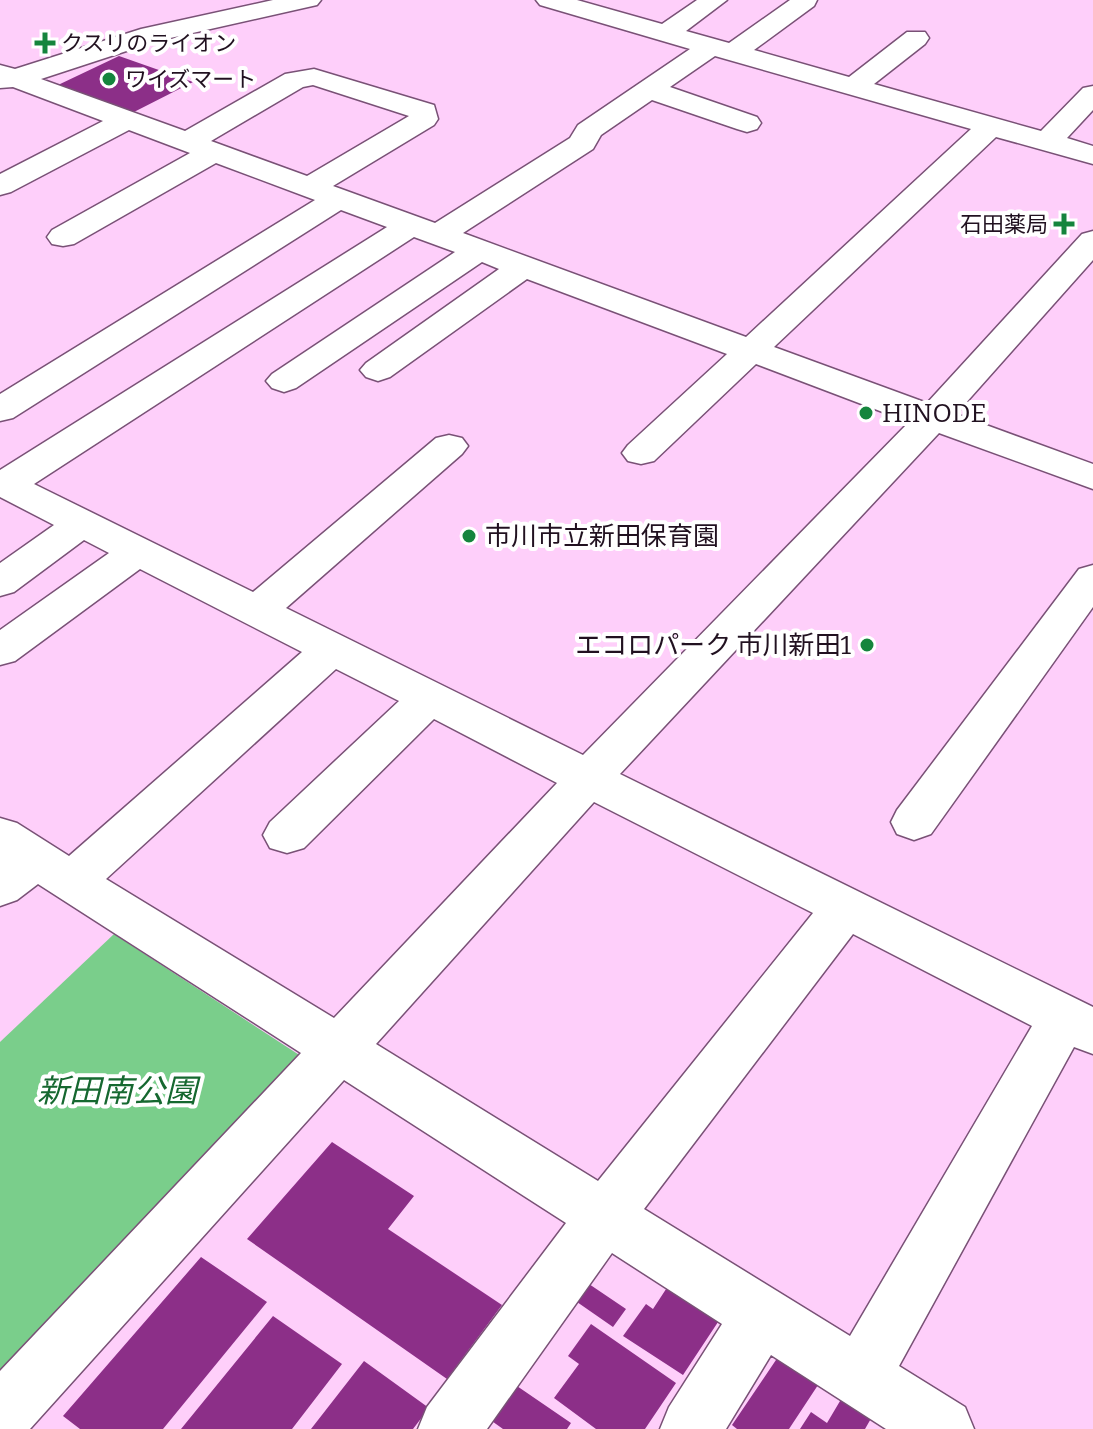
<svg xmlns="http://www.w3.org/2000/svg" width="1093" height="1429" font-family="Bitter,'Noto Sans JP',serif">
	<style>
		.green { fill: #7ace8b }
		.building { fill: #8c2f88 }
		.lines { fill: none; stroke-linecap: round; stroke-linejoin: round }
		.minor-casing { stroke: #795176; stroke-width: 3 }
		.minor { fill: #fff; fill-rule: evenodd }
		.poi-dot { fill: #15853d; stroke: #fff; stroke-width: 3 }
		.labels { text-anchor: middle; dominant-baseline: central; stroke-width: 8; stroke-linejoin: round; paint-order: stroke }
		.far-poi-label { font-size: 22px; fill: #211120; stroke: #fff; text-anchor: start }
		.poi-label { font-size: 26px; fill: #211120; stroke: #fff; text-anchor: start }
		.near-park-label { font-size: 32px; font-style: italic; fill: #166830; stroke: #fff }
	</style>
	<rect width="100%" height="100%" fill="#fecffa"/>
	<path class="green" d="M 114,934 L 307,1060 L 10,1377 L 0,1369 L 0,1042 Z"/>
	<path class="building" d="M 119,56 L 193,82 L 132,113 L 58,85 Z
		M 332,1142 L 414,1196 L 388,1229 L 502,1305 L 447,1379 L 247,1239 Z
		M 201,1257 L 267,1302 L 163,1429 L 80,1429 L 63,1416 Z
		M 670,1283 L 722,1316 L 683,1375 L 623,1336 L 646,1304 L 653,1309 Z
		M 589,1284 L 626,1309 L 613,1327 L 577,1302 Z
		M 273,1316 L 342,1364 L 292,1429 L 181,1429 Z
		M 591,1324 L 676,1383 L 645,1429 L 596,1429 L 554,1398 L 579,1364 L 568,1356 Z
		M 780,1354 L 820,1382 L 789,1429 L 737,1429 L 732,1425 Z
		M 364,1361 L 429,1408 L 413,1429 L 311,1429 Z
		M 514,1384 L 571,1423 L 567,1429 L 503,1429 L 489,1419 Z
		M 843,1396 L 873,1415 L 865,1429 L 800,1429 L 811,1412 L 827,1423 Z"/>
	<g class="lines">
		<defs>
			<path id="minor" d="M 273,0 L 321,0 L 317,5 L 157,41 L 41,79 L 185,131 L 285,74 L 314,69 L 434,105 L 438,119 L 434,125 L 333,186 L 435,223 L 570,138 L 578,125 L 690,49 L 540,5 L 536,0 L 577,0 L 662,24 L 697,0 L 727,0 L 686,31 L 729,43 L 790,0 L 817,0 L 814,6 L 754,50 L 849,77 L 907,32 L 925,32 L 929,38 L 925,44 L 874,84 L 1041,131 L 1083,88 L 1093,86 L 1093,110 L 1067,138 L 1093,146 L 1093,164 L 996,137 L 774,347 L 927,403 L 1082,234 L 1093,231 L 1093,260 L 956,414 L 1093,464 L 1093,489 L 939,433 L 620,774 L 1093,1007 L 1093,1054 L 1074,1047 L 899,1366 L 965,1407 L 974,1429 L 886,1429 L 771,1355 L 726,1429 L 660,1429 L 669,1407 L 722,1324 L 612,1253 L 487,1429 L 418,1429 L 427,1407 L 566,1223 L 344,1080 L 30,1429 L 0,1429 L 0,1371 L 301,1053 L 38,884 L 17,900 L 0,906 L 0,818 L 17,823 L 69,856 L 302,652 L 140,569 L 15,661 L 0,665 L 0,630 L 109,553 L 84,540 L 14,592 L 0,596 L 0,563 L 54,525 L 0,497 L 0,470 L 387,227 L 341,210 L 13,418 L 0,421 L 0,394 L 315,200 L 216,163 L 74,244 L 63,246 L 52,244 L 47,237 L 52,230 L 190,153 L 129,130 L 11,192 L 0,195 L 0,174 L 103,121 L 13,87 L 0,88 L 0,65 L 15,69 L 141,29 ZM 715,56 L 971,129 L 746,337 L 463,233 L 593,149 L 601,135 L 652,100 L 737,129 L 747,132 L 757,129 L 761,123 L 757,117 L 670,87 ZM 313,85 L 409,116 L 307,176 L 211,141 L 303,87 ZM 414,237 L 455,252 L 272,374 L 266,381 L 272,388 L 284,392 L 296,388 L 482,262 L 499,269 L 366,363 L 360,370 L 366,377 L 378,381 L 390,377 L 527,279 L 727,354 L 628,445 L 622,453 L 628,461 L 641,464 L 654,461 L 756,364 L 909,422 L 583,755 L 286,608 L 462,454 L 468,446 L 462,438 L 449,435 L 436,438 L 253,592 L 34,484 ZM 336,669 L 399,701 L 270,822 L 263,835 L 270,848 L 287,853 L 304,848 L 434,719 L 557,783 L 334,1018 L 106,879 ZM 594,802 L 813,913 L 598,1181 L 376,1044 ZM 853,934 L 1032,1026 L 850,1336 L 644,1209 Z
				M 1093,565 L 1093,607 L 931,834 L 914,840 L 897,834 L 891,822 L 897,810 L 1079,569 Z"/>
		</defs>
		<use href="#minor" class="minor-casing"/>
		<use href="#minor" class="minor"/>
	</g>
	<g class="poi-dot">
		<path d="M41 31h8v8h8v8h-8v8h-8v-8h-8v-8h8z"/>
		<circle cx="109" cy="79" r="8"/>
		<path d="M1060 212h8v8h8v8h-8v8h-8v-8h-8v-8h8z"/>
		<circle cx="866" cy="413" r="8"/>
		<circle cx="469" cy="536" r="8"/>
		<circle cx="867" cy="645" r="8"/>
	</g>
	<g class="labels">
		<g class="far-poi-label">
			<text x="61" y="43">クスリのライオン</text>
			<text x="125" y="79">ワイズマート</text>
			<text x="1048" y="224" text-anchor="end">石田薬局</text>
		</g>
		<g class="poi-label">
			<text x="882" y="413">HINODE</text>
			<text x="485" y="536">市川市立新田保育園</text>
			<text x="851" y="645" text-anchor="end">エコロパーク 市川新田1</text>
		</g>
		<g class="near-park-label">
			<text x="117" y="1091">新田南公園</text>
		</g>
	</g>
</svg>
